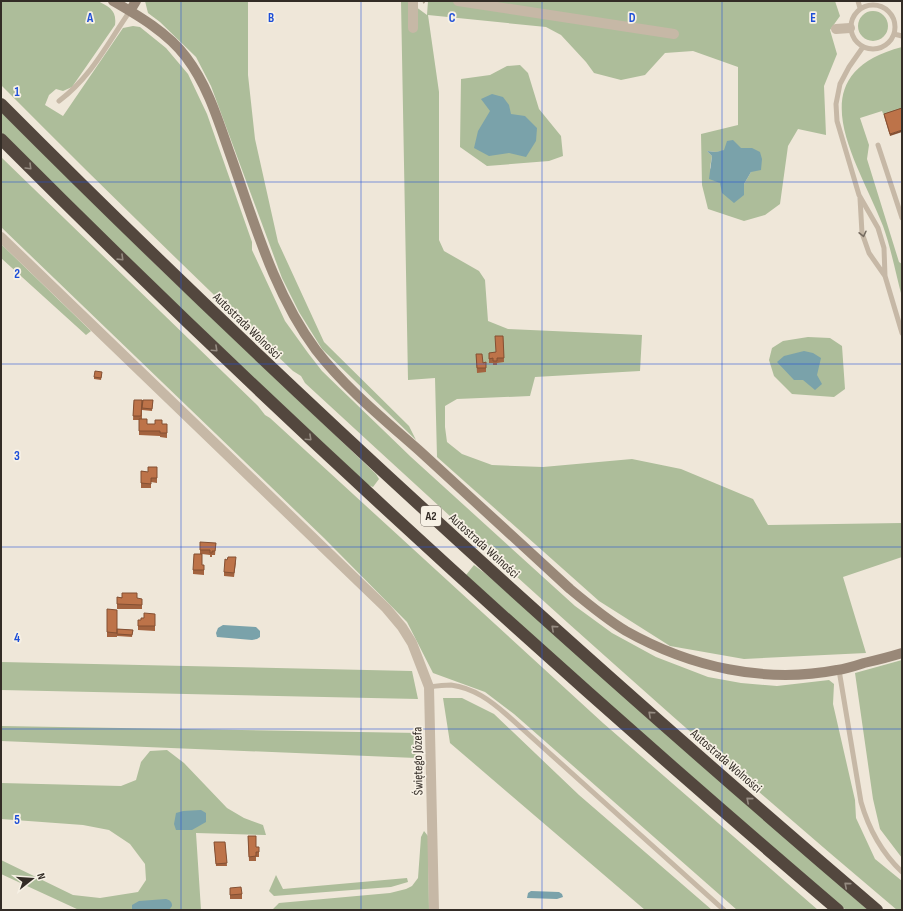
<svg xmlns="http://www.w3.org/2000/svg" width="903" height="911" font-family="'Sofia Sans Condensed',sans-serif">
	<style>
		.green { fill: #adbd9a; fill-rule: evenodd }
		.water { fill: #7aa2aa }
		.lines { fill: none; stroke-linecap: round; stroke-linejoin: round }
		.path { stroke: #b1a391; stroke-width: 1.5; stroke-dasharray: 2 2; stroke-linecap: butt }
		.lane { stroke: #c6b8a6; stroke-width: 5 }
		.street { stroke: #c6b8a6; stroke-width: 10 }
		.secondary { stroke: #998878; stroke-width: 10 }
		.highway { stroke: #53473e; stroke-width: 12 }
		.wall { fill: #a3633f }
		.shaded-wall { fill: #845033 }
		.building { fill: #bd7349; stroke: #845033 }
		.oneway { stroke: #958b81 }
		.oneway2 { stroke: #756b60 }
		.grid { fill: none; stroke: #1d4ed8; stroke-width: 1; stroke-opacity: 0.55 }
		.labels { text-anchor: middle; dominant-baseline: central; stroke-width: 3.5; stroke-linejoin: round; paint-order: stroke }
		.shield { fill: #f7f1e5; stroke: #6e675f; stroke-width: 1 }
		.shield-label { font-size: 12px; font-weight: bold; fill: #332c26 }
		.street-label { font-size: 13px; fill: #332c26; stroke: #f7f1e5 }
		.grid-label { font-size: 13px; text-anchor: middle; font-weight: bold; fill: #1d4ed8; stroke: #f7f1e5; stroke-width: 3.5; stroke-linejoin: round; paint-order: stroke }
	</style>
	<rect width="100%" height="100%" fill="#efe7d9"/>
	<path class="green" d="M 1,1 L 98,1 C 109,7 117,10 115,25 L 72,87 L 63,91 L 56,89 L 49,95 L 45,105 L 63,116 L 123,28 L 133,26 L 140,27 L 166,48 L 188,74 L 207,114 L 252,242 L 252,250 L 285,321 L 308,353 L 322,371 L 411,457 L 575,606 L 612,633 L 656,657 L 708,677 L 741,683 L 777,686 L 829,680 L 834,684 L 833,704 L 855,800 L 856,818 L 875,859 L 902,881 L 902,910 L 897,910 C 695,740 499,562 305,383 L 301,376 L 293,371 C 195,277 97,182 1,85 Z
		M 145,1 L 248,1 L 248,75 L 255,139 L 278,242 L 324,342 L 409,426 L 416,440 L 322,349 L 299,312 L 282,278 L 211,86 L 196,57 L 160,22 L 148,13 Z
		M 401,1 L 408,1 L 427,15 L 428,1 L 835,1 L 840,16 L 830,30 L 837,54 L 824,86 L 826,135 L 798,129 L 788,146 L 780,204 L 765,215 L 744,221 L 708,209 L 702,185 L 701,134 L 738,125 L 738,67 L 693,51 L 665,53 L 645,75 L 621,80 L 594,73 L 586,62 L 561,35 L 546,27 L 428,15 L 439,92 L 439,240 L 444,251 L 479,271 L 485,280 L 488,321 L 508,329 L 642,335 L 640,371 L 535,377 L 530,396 L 457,399 L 445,406 L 445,427 L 447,442 L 462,454 L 492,465 L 543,467 L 632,459 L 681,469 L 753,499 L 768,525 L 902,523 L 902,557 L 843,577 L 866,653 L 744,659 L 670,646 L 599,601 L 437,457 L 435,378 L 408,380 ZM 741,148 L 752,148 L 751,172 L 744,184 L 744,195 L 720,183 L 710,168 L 712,156 L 707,151 L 716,152 Z
		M858 26a15 15 0 1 1 30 0a15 15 0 1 1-30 0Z
		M 902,47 L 902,110 L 884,116 L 882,111 L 860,118 L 869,145 L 867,159 L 899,262 L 902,264 L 902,297 C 896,275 891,248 883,226 C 858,161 795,75 902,47 Z
		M 520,65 L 528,73 L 539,109 L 561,136 L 563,156 L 549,161 L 487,166 L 460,147 L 461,79 L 490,75 L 507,66 Z
		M 1,112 L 155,264 L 376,474 L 379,479 L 373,487 L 368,485 C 243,369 121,252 1,132 Z
		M 1,157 L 258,406 L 265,415 L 270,418 L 603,723 L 818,910 L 737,910 L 514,714 L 485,692 L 433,673 L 407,622 L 324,538 L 1,227 Z
		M 1,244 L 91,331 L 86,335 L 1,258 Z
		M 808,337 L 830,338 L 842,346 L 845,389 L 834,397 L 792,394 L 774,376 L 769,360 L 772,348 L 783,341 Z
		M 474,565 L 486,574 L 868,910 L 846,910 C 718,800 591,689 466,575 Z
		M 902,660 L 902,858 L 880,829 L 873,799 L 855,673 Z
		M 1,662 L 412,671 L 418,699 L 1,690 Z
		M 443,698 L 462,698 L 494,714 L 579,795 L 712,910 L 645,910 L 450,743 Z
		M 1,726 L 419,733 L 416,758 L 1,741 Z
		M 167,750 L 184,763 L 227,808 L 244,818 L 263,825 L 266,835 L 196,833 L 201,910 L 79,910 L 1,874 L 1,860 L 73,895 L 100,898 L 138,892 L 146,880 L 145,864 L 130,844 L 109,830 L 83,825 L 1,819 L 1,783 L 121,786 L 136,780 L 141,762 L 150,751 Z
		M 424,831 L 428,836 L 429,910 L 272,910 L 279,903 L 390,893 L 406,889 L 412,886 L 418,878 L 421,837 Z
		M 276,875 L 283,889 L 407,878 L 408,882 L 391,887 L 274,896 L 269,891 Z"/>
	<path class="water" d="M 492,94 L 503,97 L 509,105 L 511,114 L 525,116 L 537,128 L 536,141 L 526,157 L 509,153 L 489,156 L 474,148 L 478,131 L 490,111 L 481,99 Z
		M 733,140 L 741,148 L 752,148 L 760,152 L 762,159 L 761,170 L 751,172 L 744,184 L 744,195 L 734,203 L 722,193 L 720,183 L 709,179 L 712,156 L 707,151 L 716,152 L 724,150 L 727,141 Z
		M 804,351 L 813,353 L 821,358 L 817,375 L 822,384 L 815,390 L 803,380 L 794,380 L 777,362 L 784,356 Z
		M 223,625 L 256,627 L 260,631 L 260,637 L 257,639 L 252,640 L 217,637 L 216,633 L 218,628 Z
		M 201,810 L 206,813 L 206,822 L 192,830 L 176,830 L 174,824 L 176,813 L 183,811 Z
		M 531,891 L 559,892 L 562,894 L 563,897 L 557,899 L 527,898 L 528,893 Z
		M 166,899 C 170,900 172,902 172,906 L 169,910 L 132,910 L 132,905 L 139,901 Z"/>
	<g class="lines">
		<path class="path" d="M 423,3 L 427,1"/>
		<path class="lane" d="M 858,1 L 860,8
			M851 27a22 22 0 1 1 44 0a22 22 0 1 1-44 0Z
			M 894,34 L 902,36
			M 863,47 L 849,67 L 840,84 L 836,104 L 837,121 L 859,195 L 878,228 L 884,248 L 885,276 L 902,333
			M 59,101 C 92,76 107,44 130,11
			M 878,145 L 902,218
			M 860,198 L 862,233 L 869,253 L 885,276
			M 839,670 L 861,802 C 869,830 881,852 902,872
			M 429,687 C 436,686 444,685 451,685 C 474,688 491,701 507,715 L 724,910"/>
		<path class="street" d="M 413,1 L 413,28
			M 458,1 L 674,34
			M 836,29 L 850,28
			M 1,237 L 386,608 L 402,627 L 412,643 L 429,687 L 434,910"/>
		<path class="secondary" d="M 113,1 C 139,16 168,33 186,57 C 208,86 218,120 230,154 C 254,221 273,292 316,350 C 347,390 386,421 423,454 C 472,499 521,544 570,589 C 588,604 606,619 626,631 C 690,667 765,684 837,670 C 846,669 855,666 864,663 C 877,660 889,657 902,653
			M 130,11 L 136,1"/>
		<path class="highway" d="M 1,104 C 281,385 575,652 877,910
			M 1,139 C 269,408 550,664 838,910"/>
	</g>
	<path class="wall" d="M 902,108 L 890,136 L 884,116 L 884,114 Z
		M 503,336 L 504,362 L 497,363 L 497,365 L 493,365 L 493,363 L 489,363 L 489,353 L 496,352 Z
		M 476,354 L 483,363 L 486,362 L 486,372 L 477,373 Z
		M 102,374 L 101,380 L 94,379 L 94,377 Z
		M 134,400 L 153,400 L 152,411 L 142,410 L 142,419 L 147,424 L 167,424 L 167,438 L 160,437 L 160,436 L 139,435 L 139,420 L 133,420 Z
		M 157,467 L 157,483 L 151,482 L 151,488 L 141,488 L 141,471 L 148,472 Z
		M 216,543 L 215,555 L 212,555 L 212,557 L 210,557 L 210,555 L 202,554 L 202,565 L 204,565 L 204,575 L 193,574 L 193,570 L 200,554 L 200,550 Z
		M 236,562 L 234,577 L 224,576 L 224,572 Z
		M 117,597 L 142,599 L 142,609 L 117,609 Z
		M 107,609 L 117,629 L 133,630 L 132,637 L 117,636 L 117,637 L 107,637 Z
		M 155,614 L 155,631 L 138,630 L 138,620 L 141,620 L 144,618 Z
		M 248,836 L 256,847 L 259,847 L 259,857 L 256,857 L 256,861 L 249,861 Z
		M 214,842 L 225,842 L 227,866 L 216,866 Z
		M 230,888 L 242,894 L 242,899 L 230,899 Z"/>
	<path class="shaded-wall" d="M 902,130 L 902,132 L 890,136 L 890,134 Z"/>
	<path class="building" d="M 902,108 L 902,130 L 890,134 L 884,114 Z
		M 495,336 L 503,336 L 504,358 L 497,358 L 497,361 L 493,361 L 493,358 L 489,359 L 489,353 L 496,352 Z
		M 476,354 L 482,354 L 483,363 L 486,362 L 486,368 L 477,368 Z
		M 95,371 L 102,372 L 101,378 L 94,377 Z
		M 134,400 L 142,400 L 141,416 L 133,416 Z
		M 143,400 L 153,400 L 152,409 L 142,408 Z
		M 139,419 L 147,419 L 147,424 L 155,424 L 155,420 L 162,420 L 162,424 L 167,424 L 167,433 L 160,433 L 160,431 L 139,431 Z
		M 148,467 L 157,467 L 157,478 L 151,478 L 151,484 L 141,483 L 141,471 L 148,472 Z
		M 200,542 L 216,543 L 215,551 L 212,551 L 212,553 L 210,553 L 210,550 L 200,550 Z
		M 194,554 L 202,554 L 202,565 L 204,565 L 204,570 L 193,570 Z
		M 228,557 L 236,557 L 234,573 L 224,572 L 225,559 L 227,560 Z
		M 122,593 L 137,593 L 137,598 L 142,599 L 142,605 L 117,604 L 117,597 L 122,598 Z
		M 107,609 L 117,610 L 117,633 L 107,632 Z
		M 144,613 L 155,614 L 155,626 L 138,626 L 138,620 L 141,620 L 141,618 L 144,618 Z
		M 117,629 L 133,630 L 132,635 L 117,634 Z
		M 248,836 L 256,836 L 256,847 L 259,847 L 259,852 L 256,852 L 256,856 L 249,857 Z
		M 214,842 L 225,842 L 227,863 L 216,864 Z
		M 241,887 L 242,894 L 230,895 L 230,888 Z"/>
	<defs><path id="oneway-chevron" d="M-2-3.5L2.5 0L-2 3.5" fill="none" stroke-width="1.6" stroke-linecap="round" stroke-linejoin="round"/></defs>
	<g class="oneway">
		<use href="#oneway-chevron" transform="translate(29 167) rotate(45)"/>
		<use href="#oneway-chevron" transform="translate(121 258) rotate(44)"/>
		<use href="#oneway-chevron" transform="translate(215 349) rotate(43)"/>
		<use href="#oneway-chevron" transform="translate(309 438) rotate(43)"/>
		<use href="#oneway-chevron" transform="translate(554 628) rotate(-138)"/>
		<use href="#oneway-chevron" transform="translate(651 714) rotate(-138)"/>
		<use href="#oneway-chevron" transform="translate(749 800) rotate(-139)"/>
		<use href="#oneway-chevron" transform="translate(847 885) rotate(-139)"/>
	</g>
	<use class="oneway2" href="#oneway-chevron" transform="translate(863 234) rotate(77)"/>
	<path class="grid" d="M 181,1 L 181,910M 361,1 L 361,910M 542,1 L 542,910M 722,1 L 722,910M 1,182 L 902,182M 1,364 L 902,364M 1,547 L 902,547M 1,729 L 902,729"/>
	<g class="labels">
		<rect class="shield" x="421" y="506" width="20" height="20" rx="3"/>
		<g class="shield-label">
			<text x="431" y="516">A2</text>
		</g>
		<g class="street-label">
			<text transform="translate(247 326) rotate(44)">Autostrada Wolności</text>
			<text transform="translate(484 546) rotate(42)">Autostrada Wolności</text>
			<text transform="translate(418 761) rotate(-91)">Świętego Józefa</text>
			<text transform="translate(726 761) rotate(41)">Autostrada Wolności</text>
		</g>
	</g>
	<g class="grid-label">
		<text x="90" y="22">A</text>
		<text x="271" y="22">B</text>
		<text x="452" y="22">C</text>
		<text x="632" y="22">D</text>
		<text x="813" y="22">E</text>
		<text x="17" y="96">1</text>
		<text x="17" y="278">2</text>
		<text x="17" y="460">3</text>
		<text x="17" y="642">4</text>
		<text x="17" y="824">5</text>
	</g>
	<rect width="903" height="911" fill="none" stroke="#332c26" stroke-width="4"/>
	<g transform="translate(32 879) rotate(73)" stroke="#f7f1e5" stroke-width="3" paint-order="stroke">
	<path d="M0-3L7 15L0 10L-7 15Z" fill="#332c26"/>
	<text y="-6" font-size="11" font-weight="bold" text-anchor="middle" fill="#332c26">N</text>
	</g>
</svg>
